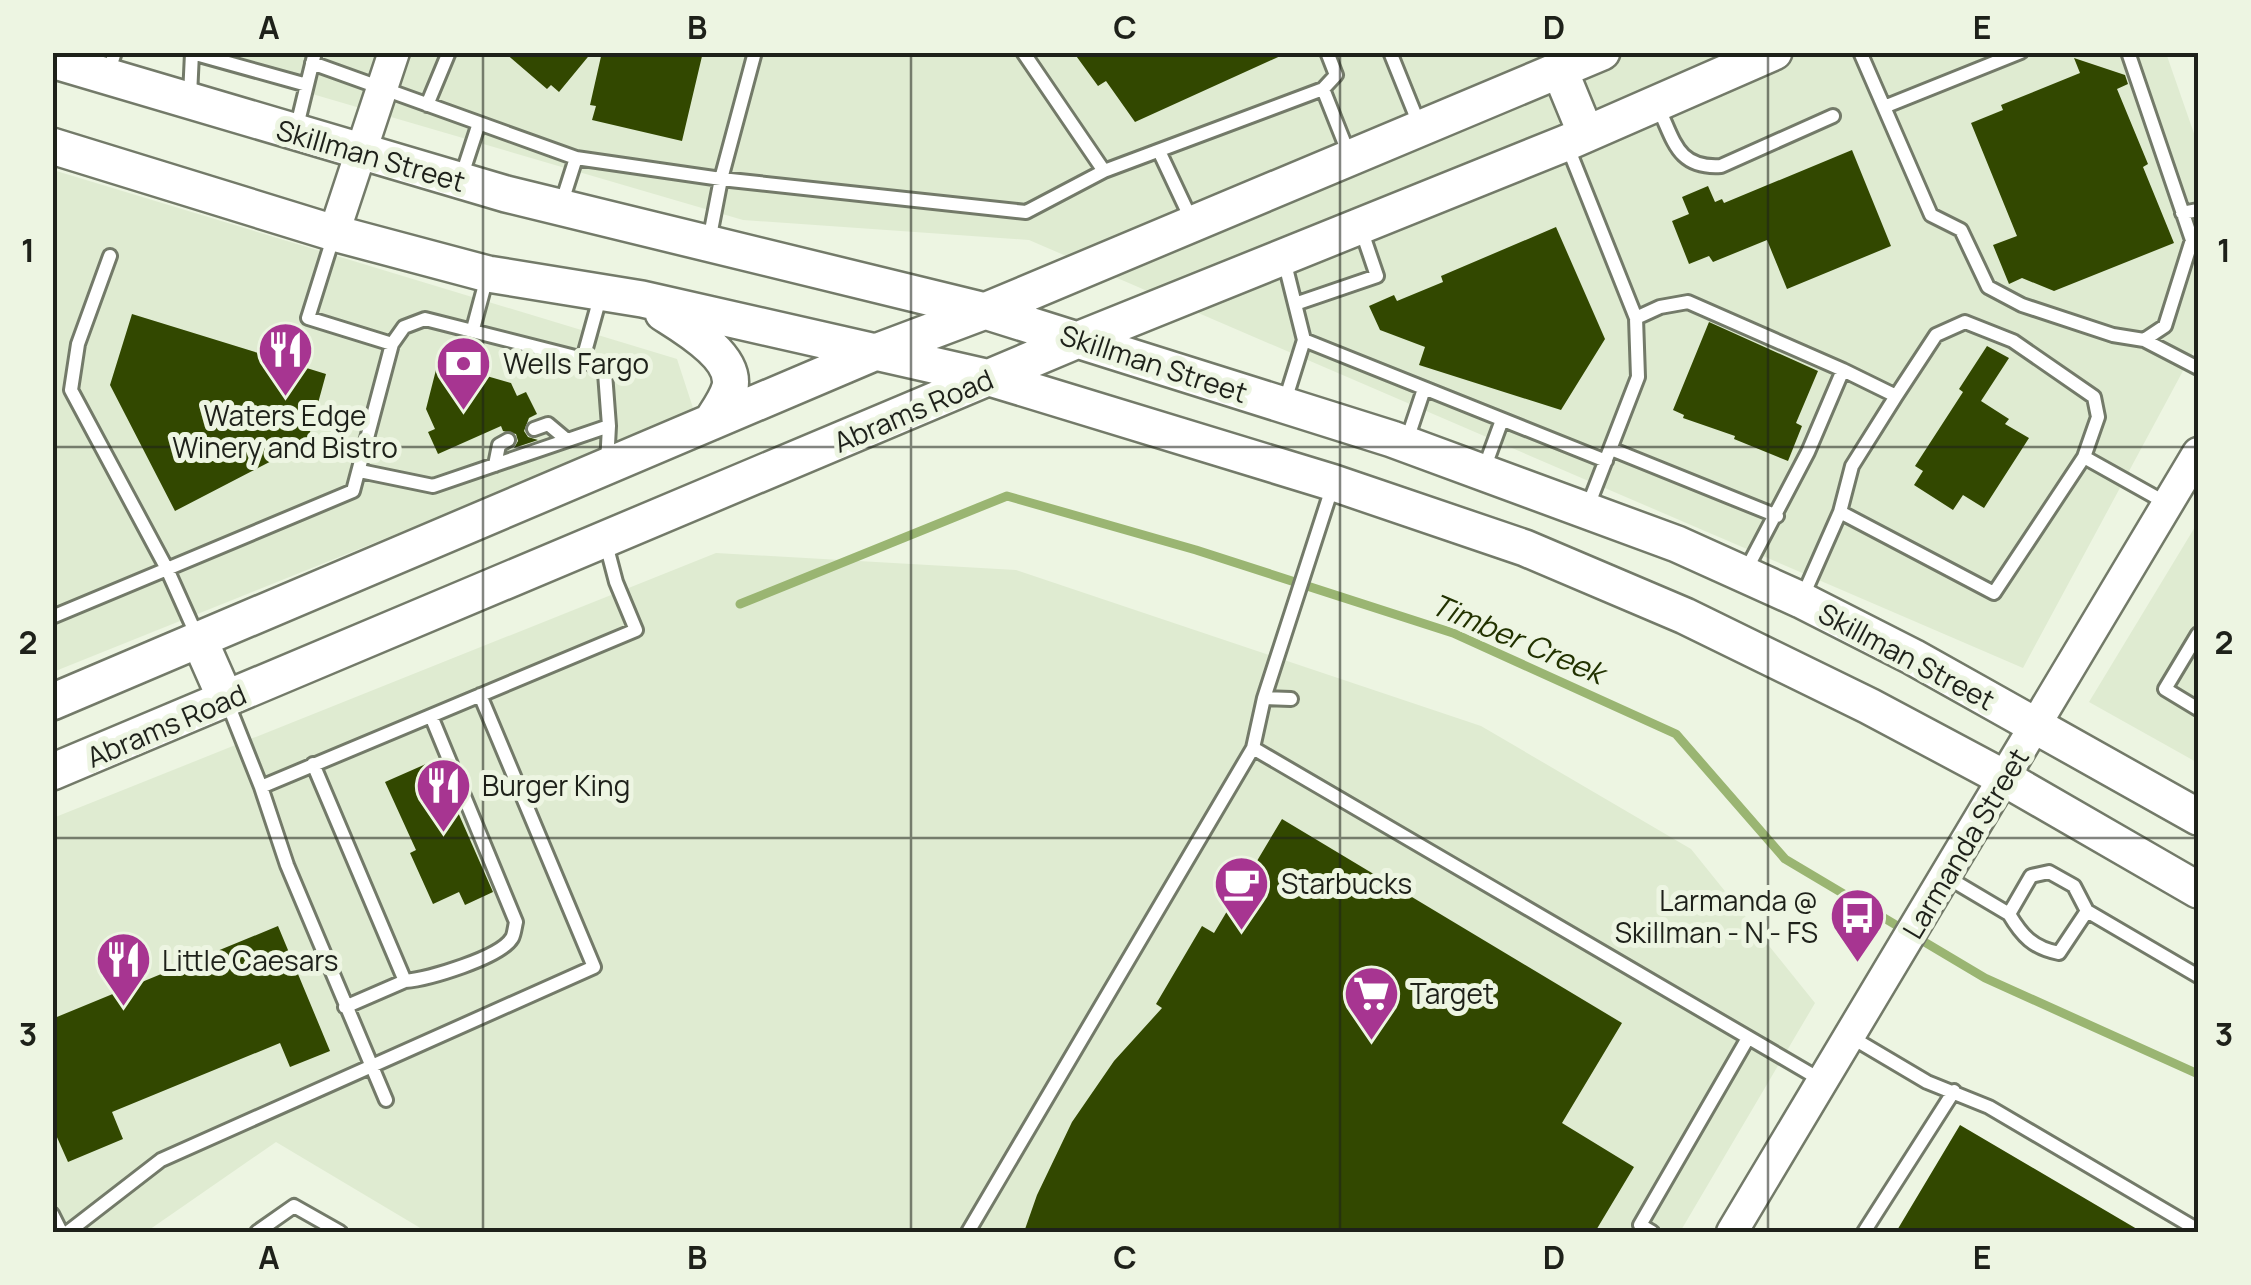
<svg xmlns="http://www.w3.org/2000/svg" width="2251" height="1285" font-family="Manrope,sans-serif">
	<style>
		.built { fill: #dfebd1 }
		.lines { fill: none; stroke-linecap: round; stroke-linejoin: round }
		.stream { stroke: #9ab572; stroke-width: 9 }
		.building { fill: #324800 }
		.service-casing { stroke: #737a69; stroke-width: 18 }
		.tertiary-casing { stroke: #737a69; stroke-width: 35 }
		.secondary-casing { stroke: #737a69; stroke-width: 40 }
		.service { stroke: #fff; stroke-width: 12 }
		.tertiary { stroke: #fff; stroke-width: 30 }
		.secondary { stroke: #fff; stroke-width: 35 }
		.grid { fill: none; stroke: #1e211a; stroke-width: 2.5; stroke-opacity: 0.55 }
		.labels { text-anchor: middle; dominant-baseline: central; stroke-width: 10; stroke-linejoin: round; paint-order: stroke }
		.street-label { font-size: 28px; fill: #1e211a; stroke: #edf5e2 }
		.poi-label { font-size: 28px; fill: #1e211a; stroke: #edf5e2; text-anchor: start }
		.water-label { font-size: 30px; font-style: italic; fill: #223200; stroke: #edf5e2 }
		.neatline { fill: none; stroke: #1e211a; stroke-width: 4 }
		.grid-label { font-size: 32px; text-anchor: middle; font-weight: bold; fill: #1e211a }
	</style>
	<rect width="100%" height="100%" fill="#edf5e2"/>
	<path class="built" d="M 172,53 L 2166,53 L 2198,145 L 2198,343 L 2023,668 L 1029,240 L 743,220 Z
		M 53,170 L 677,359 L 695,414 L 53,672 Z
		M 2198,522 L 2198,763 L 2089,702 Z
		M 716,553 L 1016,570 L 1481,726 L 1691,849 L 1815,1003 L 1680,1232 L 427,1232 L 276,1142 L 146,1232 L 53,1232 L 53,818 Z"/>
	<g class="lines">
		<path class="stream" d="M 740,604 L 1007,496 L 1196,550 L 1453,633 L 1676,734 L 1785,859 L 1985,978 L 2198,1074"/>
	</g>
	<path class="building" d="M 504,52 L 592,52 L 559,92 L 551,85 L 547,89 Z
		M 602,52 L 703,52 L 682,141 L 592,120 L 596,106 L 590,105 Z
		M 1074,53 L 1287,53 L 1135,122 L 1106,81 L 1098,86 Z
		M 2074,58 L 2125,75 L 2128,84 L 2117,89 L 2148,164 L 2143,167 L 2174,243 L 2054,291 L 2022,278 L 2009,284 L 1993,245 L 2017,236 L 1971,123 L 2003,110 L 2001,105 L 2080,73 Z
		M 1852,150 L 1891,246 L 1787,289 L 1767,240 L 1713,262 L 1709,256 L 1689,264 L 1672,221 L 1689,214 L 1682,197 L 1708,186 L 1715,202 L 1722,199 L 1724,203 Z
		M 1556,227 L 1605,339 L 1561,410 L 1419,365 L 1425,347 L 1380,330 L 1369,306 L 1394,295 L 1397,301 L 1443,282 L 1441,276 Z
		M 132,314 L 326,374 L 306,447 L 291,455 L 289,452 L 175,511 L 110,385 Z
		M 1709,322 L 1818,371 L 1796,423 L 1802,426 L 1788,461 L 1734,439 L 1735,436 L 1683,418 L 1684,415 L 1673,410 Z
		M 1987,346 L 2009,358 L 1981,401 L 2009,419 L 2005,424 L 2029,438 L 1984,508 L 1963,495 L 1953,510 L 1914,485 L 1923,471 L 1915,466 L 1963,392 L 1959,389 Z
		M 438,362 L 511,383 L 517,396 L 526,392 L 537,414 L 529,418 L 524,431 L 528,437 L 538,440 L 514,448 L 518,441 L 516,434 L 503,431 L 501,426 L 438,454 L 428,432 L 435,429 L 426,409 Z
		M 435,760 L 493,892 L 465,905 L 459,892 L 433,904 L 410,853 L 416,850 L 385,782 Z
		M 1282,819 L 1622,1023 L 1562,1123 L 1634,1167 L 1595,1232 L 1024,1232 L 1037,1195 L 1072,1122 L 1114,1061 L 1162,1008 L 1156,1004 L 1202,926 L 1214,933 Z
		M 278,926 L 330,1051 L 290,1067 L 280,1043 L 112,1112 L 123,1139 L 68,1162 L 52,1126 L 52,1019 Z
		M 1960,1125 L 2142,1232 L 1896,1232 Z"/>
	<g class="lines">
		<defs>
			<path id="service" d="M 1390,52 L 1419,124
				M 1860,52 L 1931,215 L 1961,230 L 1988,287 L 2022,305 L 2113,335 L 2144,340 L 2165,326 L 2192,240 L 2128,52
				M 312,63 L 576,158 L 561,205
				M 108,74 L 115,52
				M 1323,89 L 1350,157
				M 190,96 L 192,53 L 307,85
				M 427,105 L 449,52
				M 1657,105 C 1674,139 1676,169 1721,166 L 1833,116
				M 1884,107 L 2021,52
				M 296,130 L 315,52
				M 1567,145 L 1636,318 L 1660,307 L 1688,302 L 1843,370 L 1808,452 L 1745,572
				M 1159,151 L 1191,219
				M 576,158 L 721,179 L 1026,212 L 1104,171 L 1023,52
				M 1104,171 L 1323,89 L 1336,75 L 1327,52
				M 461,178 L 479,123
				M 2182,213 L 2198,210
				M 709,241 L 721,179 L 755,52
				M 110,256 L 78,344 L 71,390 L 167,569 L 353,491 L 392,344 L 308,318 L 334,235
				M 1284,260 L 1304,340
				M 1295,304 L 1377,276 L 1361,229
				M 473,329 L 487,277
				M 2144,340 L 2198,368
				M 392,344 L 404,327 L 425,319 L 583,359 L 605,373 L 609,426 L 607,464
				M 583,359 L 601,294
				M 1843,370 L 1896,396
				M 1284,404 L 1304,340 L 1606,461
				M 534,429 L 548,424 L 567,440
				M 1406,443 L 1424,389
				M 1611,449 L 1777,516
				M 2084,457 L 2168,504
				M 495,465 L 499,445 L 508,440
				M 1484,469 L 1502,420
				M 360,471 L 433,486 L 609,426
				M 1588,506 L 1638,377 L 1636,318
				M 1802,598 L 1840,512 L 1994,593 L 2084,457 L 2098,417 L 2094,397 L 2013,341 L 1965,322 L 1936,335 L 1896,396 L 1852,466 L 1840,512
				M 52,617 L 167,569 L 197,636
				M 2198,634 L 2165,689 L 2198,709
				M 1264,698 L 1291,699
				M 228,704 L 261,787 L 287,865 L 386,1100
				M 1253,748 L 1821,1080
				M 313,764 L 405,981 L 345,1007
				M 261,787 L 636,630 L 616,582 L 606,544
				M 1945,876 L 2009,914 L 2031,876 L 2049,872 L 2074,886 L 2087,911 L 2198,976
				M 2009,914 C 2022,936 2033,948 2059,953 L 2087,911
				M 405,981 C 428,979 500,958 512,938 C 514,935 515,926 516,922 L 431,716
				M 1851,1037 L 1927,1082 L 1989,1107 L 2198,1230
				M 52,1214 L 61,1232
				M 68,1232 L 161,1160 L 594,967 L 480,695
				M 257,1232 L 294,1206 L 340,1232
				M 968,1232 L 1253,748 L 1264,698 L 1333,485
				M 1652,1232 L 1640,1225 L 1748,1038
				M 1864,1232 L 1954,1091"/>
			<path id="tertiary" d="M 334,233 L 394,52
				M 1732,1232 L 2198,453"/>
			<path id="secondary" d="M 52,60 L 506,194 L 985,311 L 1392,439 L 1677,544 L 1801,600 L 1913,657 L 2198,817
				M 1560,71 L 1586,134
				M 52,146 L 334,233 L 488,274 L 642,299 L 990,378 L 1334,483 L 1525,548 L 1685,616 L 1869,706 L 2004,778 L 2198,890
				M 663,313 C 685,327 736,356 730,387 C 727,399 718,411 711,422
				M 199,639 L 226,700
				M 52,702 L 876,352 L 985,311 L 1602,52
				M 52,772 L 1080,339 L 1566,143 L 1774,52"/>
		</defs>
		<use href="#service" class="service-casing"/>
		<use href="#tertiary" class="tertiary-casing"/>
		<use href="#secondary" class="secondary-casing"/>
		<use href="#service" class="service"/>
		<use href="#tertiary" class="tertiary"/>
		<use href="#secondary" class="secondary"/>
	</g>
	<path class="grid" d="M 483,52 L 483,1232M 911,52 L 911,1232M 1340,52 L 1340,1232M 1768,52 L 1768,1232M 52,447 L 2198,447M 52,838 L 2198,838"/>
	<defs>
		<symbol id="restaurant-pin" viewBox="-11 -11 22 30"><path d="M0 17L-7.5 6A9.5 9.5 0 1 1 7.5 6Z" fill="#a73591" stroke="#edf5e2"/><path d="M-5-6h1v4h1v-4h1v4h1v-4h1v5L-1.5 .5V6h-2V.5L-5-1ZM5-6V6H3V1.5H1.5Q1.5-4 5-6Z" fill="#fff"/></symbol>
		<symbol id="bank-pin" viewBox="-11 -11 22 30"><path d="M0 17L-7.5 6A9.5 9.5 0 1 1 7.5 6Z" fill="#a73591" stroke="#edf5e2"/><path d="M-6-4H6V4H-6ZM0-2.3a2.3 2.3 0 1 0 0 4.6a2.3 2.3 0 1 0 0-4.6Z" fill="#fff"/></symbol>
		<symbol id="cafe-pin" viewBox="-11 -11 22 30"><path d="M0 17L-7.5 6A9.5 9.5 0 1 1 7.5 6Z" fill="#a73591" stroke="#edf5e2"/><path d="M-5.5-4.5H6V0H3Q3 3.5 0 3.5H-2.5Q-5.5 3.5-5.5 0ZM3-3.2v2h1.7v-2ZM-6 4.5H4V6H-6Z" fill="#fff"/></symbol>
		<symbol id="bus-pin" viewBox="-11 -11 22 30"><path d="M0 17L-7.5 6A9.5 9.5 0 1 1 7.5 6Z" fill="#a73591" stroke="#edf5e2"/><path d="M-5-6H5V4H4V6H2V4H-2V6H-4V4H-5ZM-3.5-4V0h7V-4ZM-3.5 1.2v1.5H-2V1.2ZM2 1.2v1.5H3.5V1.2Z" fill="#fff"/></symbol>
		<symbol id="supermarket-pin" viewBox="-11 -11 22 30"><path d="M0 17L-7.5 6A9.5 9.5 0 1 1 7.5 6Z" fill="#a73591" stroke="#edf5e2"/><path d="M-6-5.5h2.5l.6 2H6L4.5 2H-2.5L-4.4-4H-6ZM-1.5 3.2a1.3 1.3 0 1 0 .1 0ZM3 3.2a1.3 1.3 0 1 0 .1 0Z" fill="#fff"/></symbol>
	</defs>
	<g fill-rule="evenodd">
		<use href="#restaurant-pin" x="254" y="318" width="63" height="86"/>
		<use href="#bank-pin" x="432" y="332" width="63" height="86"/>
		<use href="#restaurant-pin" x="412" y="754" width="63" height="86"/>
		<use href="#cafe-pin" x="1210" y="852" width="63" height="86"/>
		<use href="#bus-pin" x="1826" y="884" width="63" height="86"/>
		<use href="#restaurant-pin" x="92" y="928" width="63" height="86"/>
		<use href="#supermarket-pin" x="1340" y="962" width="63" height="86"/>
	</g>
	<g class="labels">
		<g class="street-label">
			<text transform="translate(371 155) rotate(16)">Skillman Street</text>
			<text transform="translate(1154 363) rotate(18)">Skillman Street</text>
			<text transform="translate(913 410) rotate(-23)">Abrams Road</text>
			<text transform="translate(1907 656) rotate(28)">Skillman Street</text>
			<text transform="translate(166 725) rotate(-23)">Abrams Road</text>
			<text transform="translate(1965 843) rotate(-59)">Larmanda Street</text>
		</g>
		<g class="poi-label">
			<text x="503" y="363">Wells Fargo</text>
			<text x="285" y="415" text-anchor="middle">Waters Edge<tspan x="285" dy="32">Winery and Bistro</tspan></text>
			<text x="482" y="785">Burger King</text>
			<text x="1281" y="883">Starbucks</text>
			<text x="1818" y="900" text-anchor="end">Larmanda @<tspan x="1818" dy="32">Skillman - N - FS</tspan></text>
			<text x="162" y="960">Little Caesars</text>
			<text x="1410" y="993">Target</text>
		</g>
		<g class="water-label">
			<text transform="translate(1518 638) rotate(23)">Timber Creek</text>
		</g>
	</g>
	<rect width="2251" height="1285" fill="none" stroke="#edf5e2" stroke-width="110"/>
	<rect x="55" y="55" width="2141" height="1175" class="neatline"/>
	<g class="grid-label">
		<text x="269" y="39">A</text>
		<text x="697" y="39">B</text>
		<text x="1125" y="39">C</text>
		<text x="1554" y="39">D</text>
		<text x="1982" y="39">E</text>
		<text x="28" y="262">1</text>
		<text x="2224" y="262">1</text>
		<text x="28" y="654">2</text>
		<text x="2224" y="654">2</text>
		<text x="28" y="1046">3</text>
		<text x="2224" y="1046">3</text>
		<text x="269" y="1269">A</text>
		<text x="697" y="1269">B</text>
		<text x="1125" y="1269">C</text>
		<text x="1554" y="1269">D</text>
		<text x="1982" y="1269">E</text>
	</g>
</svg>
